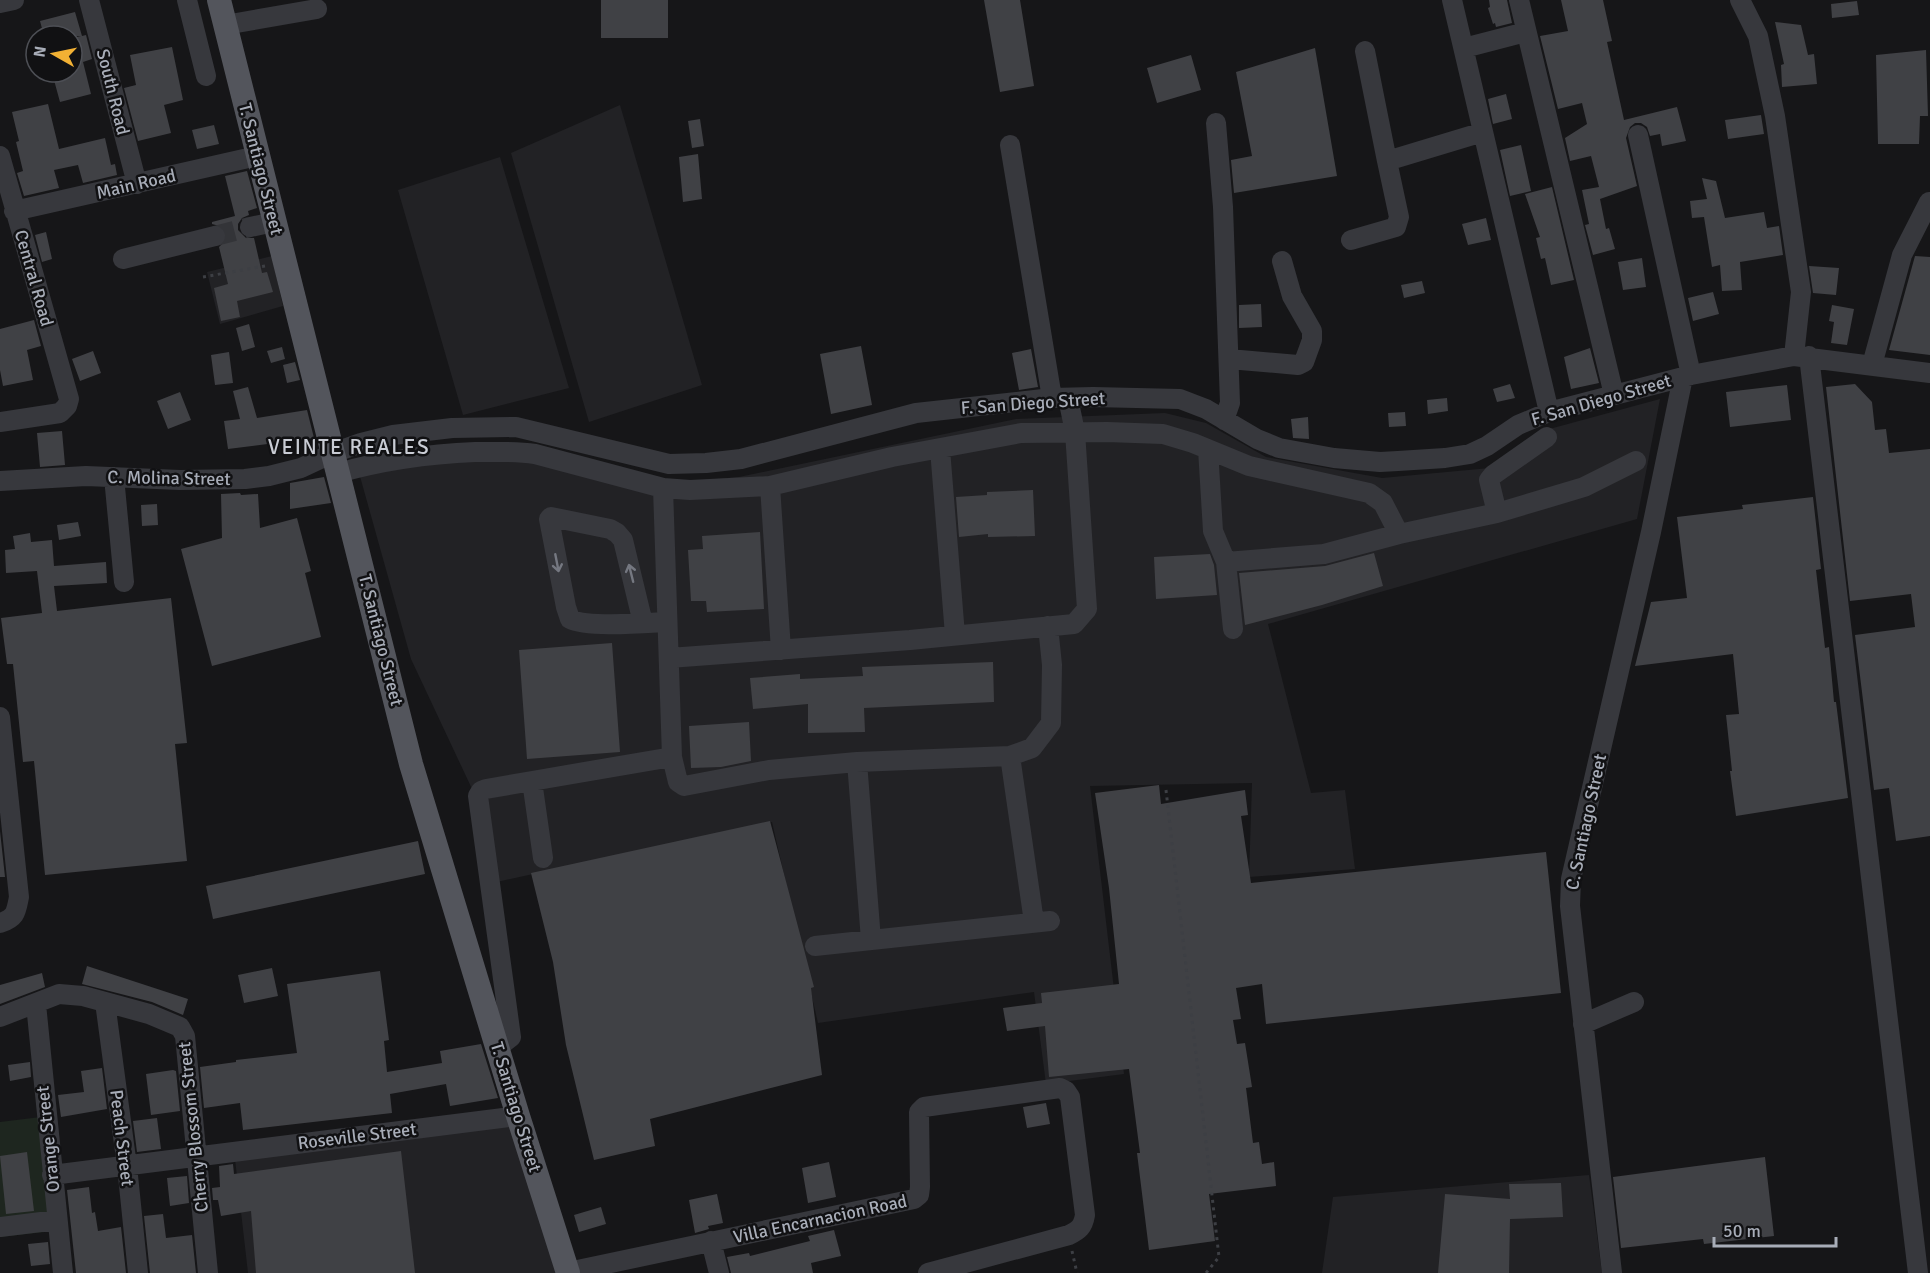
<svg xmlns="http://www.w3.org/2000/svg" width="1930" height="1273" font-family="Signika,sans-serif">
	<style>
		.built { fill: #222225 }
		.green { fill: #1e261f }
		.building { fill: #404145 }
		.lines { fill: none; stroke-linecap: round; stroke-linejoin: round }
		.minor-tunnel { stroke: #333438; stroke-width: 20; stroke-dasharray: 20 10; stroke-linecap: butt }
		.path { stroke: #3d3f44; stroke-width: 3; stroke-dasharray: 3 4.5; stroke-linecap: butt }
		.minor { stroke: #37383d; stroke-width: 20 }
		.major { stroke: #53555c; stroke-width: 24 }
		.oneway { stroke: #757881 }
		.labels { text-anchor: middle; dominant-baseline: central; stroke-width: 5; stroke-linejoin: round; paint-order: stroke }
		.street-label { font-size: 18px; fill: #a8adb8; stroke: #111113 }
		.quarter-label { font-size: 21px; letter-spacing: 1.5px; fill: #c9ccd4; stroke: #111113 }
	</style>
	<rect width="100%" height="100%" fill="#161618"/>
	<path class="built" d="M 620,105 L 702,385 L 589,422 L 511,153 Z
		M 500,157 L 569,388 L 463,415 L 398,190 Z
		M 272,256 L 283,306 L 220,324 L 207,272 Z
		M 1660,399 L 1637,519 L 1268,624 L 1311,793 L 1345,790 L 1355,869 L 1249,877 L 1252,783 L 1090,786 L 1124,1074 L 1046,1084 L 1034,992 L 818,1023 L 772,822 L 483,885 L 473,791 L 411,659 L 356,462 L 523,445 L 666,483 L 739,477 L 1016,419 L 1165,413 L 1206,423 L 1266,457 L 1382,478 L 1490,468 L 1542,431 Z
		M 513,1125 L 560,1273 L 248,1273 L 235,1159 Z
		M 1589,1175 L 1602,1273 L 1322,1273 L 1333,1197 Z"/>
	<path class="green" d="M 41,1117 L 54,1231 L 0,1237 L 0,1122 Z"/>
	<path class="building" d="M 601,0 L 668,0 L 668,38 L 601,38 Z
		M 984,0 L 1020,0 L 1034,86 L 1000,92 Z
		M 1489,0 L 1507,0 L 1512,23 L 1496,27 L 1495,23 L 1493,24 L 1488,8 L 1490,7 Z
		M 1561,0 L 1603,0 L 1612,41 L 1607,42 L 1624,120 L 1677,107 L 1686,141 L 1662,146 L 1660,134 L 1650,136 L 1647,127 L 1641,123 L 1635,123 L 1630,127 L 1626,138 L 1637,186 L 1600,199 L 1606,229 L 1609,228 L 1615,249 L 1593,255 L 1585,225 L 1589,224 L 1582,190 L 1599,187 L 1591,156 L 1570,161 L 1565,138 L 1587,124 L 1582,103 L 1558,109 L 1540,36 L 1568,31 Z
		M 1857,1 L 1859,15 L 1832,18 L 1831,4 Z
		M 75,12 L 82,36 L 86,35 L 92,59 L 83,62 L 91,94 L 60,102 L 54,80 L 72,76 L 72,38 L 81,36 L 44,36 L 40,21 Z
		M 1775,22 L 1801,25 L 1808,55 L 1814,54 L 1817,84 L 1782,87 L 1781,65 L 1784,64 Z
		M 172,47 L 183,100 L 164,105 L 171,133 L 138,141 L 124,88 L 136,85 L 130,55 Z
		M 1315,48 L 1337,176 L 1234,193 L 1231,160 L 1252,156 L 1236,72 Z
		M 1926,50 L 1928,116 L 1920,116 L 1919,144 L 1878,144 L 1876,55 Z
		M 1191,55 L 1201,90 L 1157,103 L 1147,68 Z
		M 1506,94 L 1512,119 L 1493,124 L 1488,99 Z
		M 48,104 L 59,149 L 105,138 L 111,165 L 115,164 L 117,175 L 83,183 L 78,165 L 54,170 L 59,188 L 24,196 L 17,173 L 23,171 L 16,142 L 19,141 L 12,112 Z
		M 1761,115 L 1764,134 L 1728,139 L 1725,120 Z
		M 700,119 L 704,146 L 692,148 L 688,121 Z
		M 214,125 L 219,144 L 197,149 L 192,130 Z
		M 1521,145 L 1531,191 L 1510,196 L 1500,150 Z
		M 698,154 L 702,199 L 683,202 L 679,157 Z
		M 247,171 L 257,208 L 248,211 L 249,215 L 242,218 L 238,224 L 238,230 L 246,238 L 254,238 L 262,273 L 267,272 L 273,292 L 237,301 L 240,317 L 221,321 L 214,288 L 228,284 L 219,247 L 226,240 L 227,234 L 223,227 L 212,224 L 212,222 L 235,216 L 225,176 Z
		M 1702,178 L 1716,181 L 1725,218 L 1764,212 L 1767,228 L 1779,226 L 1783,255 L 1740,262 L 1742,290 L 1722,291 L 1720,265 L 1712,267 L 1704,217 L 1692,218 L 1690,201 L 1707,199 Z
		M 1552,187 L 1574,280 L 1551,285 L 1545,258 L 1541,259 L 1536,238 L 1540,237 L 1525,194 Z
		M 1486,218 L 1491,240 L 1468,245 L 1462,224 Z
		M 46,232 L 52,259 L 42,262 L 35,235 Z
		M 1915,256 L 1930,257 L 1930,355 L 1889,350 Z
		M 1642,258 L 1646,287 L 1623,290 L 1618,262 Z
		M 1809,266 L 1839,268 L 1836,295 L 1813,293 Z
		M 1422,281 L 1425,293 L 1404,298 L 1401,285 Z
		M 1713,292 L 1719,314 L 1693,321 L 1688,298 Z
		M 1261,304 L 1262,327 L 1239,328 L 1239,305 Z
		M 1832,305 L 1854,309 L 1847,345 L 1831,343 L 1834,322 L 1829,321 Z
		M 34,320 L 41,346 L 27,350 L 33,380 L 3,386 L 0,370 L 0,329 Z
		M 249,324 L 255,347 L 242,351 L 236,328 Z
		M 861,346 L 872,405 L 831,414 L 820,354 Z
		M 282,347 L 285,359 L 271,363 L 267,351 Z
		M 1590,348 L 1599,383 L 1571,389 L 1564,357 Z
		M 1031,349 L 1038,387 L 1019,390 L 1012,353 Z
		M 93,351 L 101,373 L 80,381 L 72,359 Z
		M 229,352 L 233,383 L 215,385 L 211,355 Z
		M 295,362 L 300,380 L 287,383 L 283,365 Z
		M 1510,384 L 1515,398 L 1497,402 L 1493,389 Z
		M 1855,384 L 1872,402 L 1875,430 L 1886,429 L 1889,453 L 1930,449 L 1930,836 L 1896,841 L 1889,788 L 1874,790 L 1855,635 L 1915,627 L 1911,594 L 1850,601 L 1826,387 Z
		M 1787,385 L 1791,420 L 1730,427 L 1726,392 Z
		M 248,387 L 257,418 L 307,410 L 314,438 L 228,449 L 224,421 L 240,419 L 233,391 Z
		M 180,392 L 191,420 L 168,429 L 157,401 Z
		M 1447,398 L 1448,411 L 1428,414 L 1427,400 Z
		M 1405,412 L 1406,426 L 1389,427 L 1388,413 Z
		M 1308,417 L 1309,439 L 1293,438 L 1291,419 Z
		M 62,431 L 65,465 L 40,467 L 37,433 Z
		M 324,477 L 331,503 L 290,509 L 290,483 Z
		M 1033,490 L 1035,536 L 988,537 L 988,534 L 959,537 L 956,497 L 987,495 L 987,492 Z
		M 240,493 L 241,495 L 258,494 L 260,528 L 297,518 L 311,571 L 305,573 L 321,637 L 212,666 L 181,549 L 222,538 L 221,494 Z
		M 1813,497 L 1821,569 L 1816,570 L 1825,648 L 1829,647 L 1834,702 L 1836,702 L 1848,798 L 1736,816 L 1730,771 L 1732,771 L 1726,715 L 1739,714 L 1733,654 L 1635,666 L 1651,602 L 1687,598 L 1677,517 L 1743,509 L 1742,505 Z
		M 157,504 L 158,525 L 142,526 L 141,505 Z
		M 78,522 L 81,536 L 59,540 L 57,525 Z
		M 760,532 L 764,609 L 707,612 L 706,601 L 691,601 L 688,550 L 703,549 L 702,536 Z
		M 30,533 L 31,542 L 52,540 L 54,566 L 106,562 L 107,583 L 54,586 L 57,611 L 171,598 L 187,743 L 175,744 L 187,861 L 45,875 L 34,761 L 23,762 L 13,664 L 7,664 L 1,618 L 42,613 L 37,571 L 6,573 L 5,550 L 15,549 L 13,536 Z
		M 1374,553 L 1383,586 L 1322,605 L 1245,625 L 1239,573 L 1325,566 Z
		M 1210,554 L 1214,565 L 1217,595 L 1156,599 L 1154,557 Z
		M 612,643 L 620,752 L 527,759 L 519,650 Z
		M 993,662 L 994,702 L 864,708 L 865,732 L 808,733 L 808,704 L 753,709 L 750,678 L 800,674 L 800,679 L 863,676 L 862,667 Z
		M 749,722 L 751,761 L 721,767 L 691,768 L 689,726 Z
		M 1159,785 L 1161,804 L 1245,790 L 1248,815 L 1241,816 L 1251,883 L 1546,852 L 1561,993 L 1266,1024 L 1262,984 L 1236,988 L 1241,1019 L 1233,1020 L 1237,1044 L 1245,1043 L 1252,1087 L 1246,1088 L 1253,1143 L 1259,1142 L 1262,1164 L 1274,1162 L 1276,1186 L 1209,1194 L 1215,1241 L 1149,1250 L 1137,1153 L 1140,1153 L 1129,1069 L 1049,1077 L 1045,1026 L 1007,1031 L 1003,1008 L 1042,1003 L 1041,993 L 1119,984 L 1109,888 L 1095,793 Z
		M 770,821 L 814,987 L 811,988 L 822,1075 L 650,1119 L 655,1146 L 594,1160 L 566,1045 L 553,962 L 531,873 Z
		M 0,831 L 5,877 L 0,877 Z
		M 418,841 L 425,874 L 213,919 L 206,886 Z
		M 87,966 L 188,999 L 183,1015 L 152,1002 L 82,984 Z
		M 272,968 L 278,996 L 244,1003 L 238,975 Z
		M 380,971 L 389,1040 L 384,1041 L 387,1072 L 442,1063 L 440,1051 L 481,1044 L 498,1098 L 450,1106 L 446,1084 L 390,1094 L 392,1113 L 243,1130 L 240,1103 L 204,1108 L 200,1067 L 236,1062 L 236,1060 L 297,1053 L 287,984 Z
		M 42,973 L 45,987 L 0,1004 L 0,985 Z
		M 30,1062 L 31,1077 L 10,1081 L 8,1065 Z
		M 102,1068 L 107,1109 L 61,1117 L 58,1095 L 84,1092 L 81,1071 Z
		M 173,1070 L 176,1071 L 180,1111 L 151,1115 L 146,1074 Z
		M 1046,1103 L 1050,1124 L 1027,1128 L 1023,1107 Z
		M 157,1118 L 161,1149 L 137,1152 L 133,1121 Z
		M 401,1151 L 415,1273 L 256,1273 L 251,1211 L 221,1216 L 218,1200 L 213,1200 L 212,1188 L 220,1187 L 219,1166 L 233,1164 L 234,1174 Z
		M 27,1152 L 34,1211 L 6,1214 L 0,1156 Z
		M 1765,1157 L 1774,1236 L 1704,1244 L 1703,1239 L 1621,1248 L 1613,1177 Z
		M 829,1162 L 836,1197 L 808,1203 L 802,1168 Z
		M 187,1176 L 189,1203 L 170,1206 L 167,1178 Z
		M 1561,1183 L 1563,1217 L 1510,1219 L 1509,1273 L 1438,1273 L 1445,1194 L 1510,1199 L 1509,1184 Z
		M 89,1187 L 92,1213 L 95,1212 L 98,1231 L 121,1227 L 126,1273 L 76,1273 L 67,1190 Z
		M 717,1194 L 723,1223 L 708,1226 L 709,1229 L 695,1233 L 689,1200 Z
		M 601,1207 L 606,1224 L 579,1232 L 574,1215 Z
		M 163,1214 L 166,1238 L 192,1235 L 196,1273 L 150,1273 L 144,1216 Z
		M 834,1230 L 841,1256 L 811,1263 L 813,1273 L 731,1273 L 727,1257 L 749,1253 L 750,1256 L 810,1241 L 808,1236 Z
		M 48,1242 L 50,1264 L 31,1266 L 28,1244 Z"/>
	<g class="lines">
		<path class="minor-tunnel" d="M 215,236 L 250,227"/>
		<path class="path" d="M 203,277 L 265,266
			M 1166,790 L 1219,1257 L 1206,1273
			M 1072,1251 L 1077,1273"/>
		<path class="minor" d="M 89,0 L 137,184
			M 187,0 L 206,76
			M 1452,0 L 1549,412
			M 1519,0 L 1614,395
			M 1740,0 L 1758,36 L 1775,116 L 1801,292 L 1794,356
			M 0,3 L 14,0
			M 225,25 L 317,9
			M 1464,48 L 1526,32
			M 1365,51 L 1387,161
			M 1216,123 L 1223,207 L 1230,403 L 1224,420
			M 1638,135 L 1691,375
			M 1010,145 L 1052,398
			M 0,156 L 69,399 L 67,406 L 60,413 L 0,422
			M 14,211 L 257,156
			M 250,227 L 274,222
			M 1351,240 L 1396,227 L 1399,217 L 1387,161 L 1483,132
			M 123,259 L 215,236
			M 1809,356 L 1918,1273
			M 1229,359 L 1298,365 L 1304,362 L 1312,340 L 1312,331 L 1292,296 L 1282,261
			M 1872,365 L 1902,255 L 1929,202
			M 940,449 L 955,635
			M 1208,449 L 1213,531 L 1226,562 L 1233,629
			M 338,473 C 384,460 428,454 475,452 C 496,452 515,451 535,454 L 663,488 L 690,490 L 770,486 L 892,457 L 1021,433 L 1107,432 L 1163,434 L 1193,443 L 1249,466 L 1369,493 L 1383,503 L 1399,534
			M 114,477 L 124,582
			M 0,481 L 86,476 L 180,480 L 245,479 L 269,476 L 301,468 L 333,453 L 361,443 L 393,435 L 452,428 L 516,427 L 669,464 L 706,463 L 741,459 L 916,413 L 1052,398 L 1093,397 L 1180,399 L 1206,409 L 1257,439 L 1279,448 L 1334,458 L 1380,462 L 1398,461 L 1445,458 L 1470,454 L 1487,446 L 1518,425 L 1549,412 L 1691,375 L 1794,356 L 1930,373
			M 770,486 L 781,650
			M 663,488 L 672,757
			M 1497,513 L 1584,487 L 1636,461
			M 1226,562 L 1324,554 L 1399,534 L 1497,513 L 1489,480 L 1493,475 L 1547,437
			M 643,623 L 623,540 L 617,533 L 610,529 L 551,517 L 549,519 L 566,607 L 570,619 C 587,628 646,623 667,622
			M 669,658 L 910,640 L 1074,624 L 1087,609 L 1075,432 L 1068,398
			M 0,717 L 19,897 C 16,912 16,918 0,923
			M 1010,756 L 1034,922
			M 857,762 L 871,940
			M 543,858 L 532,781 L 672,757 L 678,782 L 684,786 L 769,770 L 857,762 L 1010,756 L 1032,748 L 1051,723 L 1052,665 L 1048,626
			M 815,946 L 1050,921
			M 105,1002 L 127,1166 L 138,1273
			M 36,1004 L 63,1273
			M 0,1017 L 59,994 L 83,996 L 149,1014 L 180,1027 L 185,1036 L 208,1273
			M 1583,1024 L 1634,1002
			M 498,1047 L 511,1037 L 478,796 L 481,791 L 486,789 L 532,781
			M 52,1175 L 518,1116
			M 0,1227 L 57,1220
			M 711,1241 L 719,1273
			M 568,1272 L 914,1199 L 919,1195 L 920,1187 L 919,1112 L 924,1107 L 1060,1088 L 1066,1091 L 1070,1097 L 1085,1215 C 1083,1227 1079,1230 1069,1235 L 928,1273
			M 1612,1273 L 1570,906 L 1571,879 L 1651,532 L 1683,377"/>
		<path class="major" d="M 219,0 L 411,764 L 518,1116 L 568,1273"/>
	</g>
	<defs><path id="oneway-shaft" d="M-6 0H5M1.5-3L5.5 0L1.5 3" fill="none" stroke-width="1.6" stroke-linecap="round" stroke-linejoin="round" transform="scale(1.5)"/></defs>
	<g class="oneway">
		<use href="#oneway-shaft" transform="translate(557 563) rotate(79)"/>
		<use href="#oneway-shaft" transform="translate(631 573) rotate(-104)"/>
	</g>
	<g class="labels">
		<g class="street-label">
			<text transform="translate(113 92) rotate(76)">South Road</text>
			<text transform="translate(261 169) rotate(76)">T. Santiago Street</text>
			<text transform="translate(136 184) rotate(-13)">Main Road</text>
			<text transform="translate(34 278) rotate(74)">Central Road</text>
			<text transform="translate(1601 400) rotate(-16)">F. San Diego Street</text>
			<text transform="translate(1033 403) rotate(-4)">F. San Diego Street</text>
			<text transform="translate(169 478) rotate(1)">C. Molina Street</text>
			<text transform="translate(381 640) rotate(76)">T. Santiago Street</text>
			<text transform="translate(1586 822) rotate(-78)">C. Santiago Street</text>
			<text transform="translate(516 1107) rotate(73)">T. Santiago Street</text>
			<text transform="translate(193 1127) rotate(-96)">Cherry Blossom Street</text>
			<text transform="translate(357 1136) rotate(-7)">Roseville Street</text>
			<text transform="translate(122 1138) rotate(83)">Peach Street</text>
			<text transform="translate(48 1139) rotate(-96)">Orange Street</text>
			<text transform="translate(820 1219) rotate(-12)">Villa Encarnacion Road</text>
		</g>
		<g class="quarter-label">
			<text x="349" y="447">VEINTE REALES</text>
		</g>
	</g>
	<g transform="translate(54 54) rotate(279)"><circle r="28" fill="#111113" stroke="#4d4f55" stroke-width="1.5"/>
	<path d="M0-4.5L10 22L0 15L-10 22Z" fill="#f2b134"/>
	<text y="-9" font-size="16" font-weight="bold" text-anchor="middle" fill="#a8adb8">N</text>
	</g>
	<path d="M1714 1237v9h122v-9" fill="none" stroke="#a8adb8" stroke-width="3"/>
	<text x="1723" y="1237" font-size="18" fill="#a8adb8" stroke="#111113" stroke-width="4.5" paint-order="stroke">50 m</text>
</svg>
